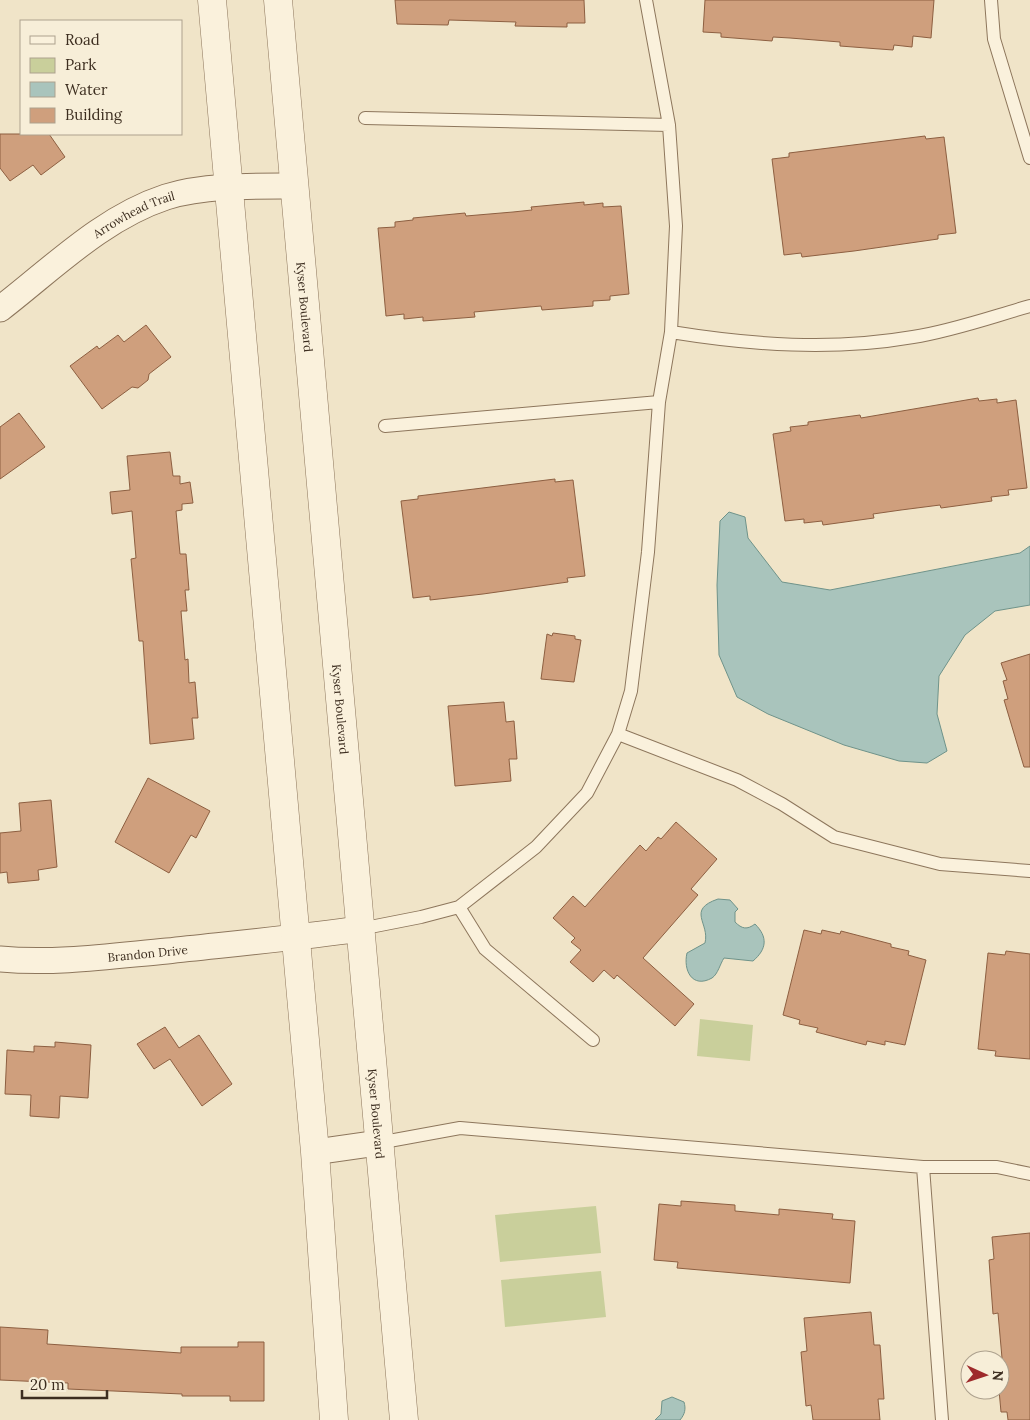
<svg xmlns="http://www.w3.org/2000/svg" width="1030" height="1420" font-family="Lora,serif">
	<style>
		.green { fill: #c9cf9b }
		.water { fill: #a9c4bc; stroke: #6f938a }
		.building { fill: #cf9f7d; stroke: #8d5f41 }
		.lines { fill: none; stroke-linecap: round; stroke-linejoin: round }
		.service-casing { stroke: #8d765c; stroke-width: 14 }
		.minor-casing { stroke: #8d765c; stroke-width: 27 }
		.tertiary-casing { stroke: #8d765c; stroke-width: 29 }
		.service { stroke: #faf1dc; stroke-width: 12 }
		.minor { stroke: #faf1dc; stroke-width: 25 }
		.tertiary { stroke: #faf1dc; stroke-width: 28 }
		.labels { text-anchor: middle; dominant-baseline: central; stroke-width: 4.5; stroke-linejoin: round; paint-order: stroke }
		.street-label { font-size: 12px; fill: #3d2e20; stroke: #f7eed8 }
	</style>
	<rect width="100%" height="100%" fill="#f0e4c8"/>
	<path class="green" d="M 700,1019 L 753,1025 L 750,1061 L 697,1056 Z
		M 596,1206 L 601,1253 L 500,1262 L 495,1215 Z
		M 601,1271 L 606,1317 L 505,1327 L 501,1280 Z"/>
	<path class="water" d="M 729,512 L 745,517 L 748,538 L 782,582 L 830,590 L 1020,553 L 1030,546 L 1030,605 L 995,611 L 965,635 L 939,676 L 937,714 L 947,751 L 927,763 L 899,761 L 844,745 L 768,714 L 737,697 L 719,655 L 717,585 L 720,521 Z
		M 718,899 L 730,900 L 738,909 L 735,912 L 735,922 C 742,929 747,930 755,924 C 768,937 767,949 753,961 L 724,958 C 720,964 718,974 712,978 C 692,989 683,970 687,953 L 705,943 C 710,923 686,910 718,899 Z
		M 672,1397 L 684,1402 C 686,1409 685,1414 680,1420 L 655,1420 L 661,1414 L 662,1401 Z"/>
	<path class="building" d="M 395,0 L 584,0 L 585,23 L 567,23 L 567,27 L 515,26 L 516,22 L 449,20 L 448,25 L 397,24 Z
		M 705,0 L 934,0 L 931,38 L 913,36 L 912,47 L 894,45 L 893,50 L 840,46 L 840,42 L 790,38 L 773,37 L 772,41 L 721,37 L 721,33 L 703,32 Z
		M 0,134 L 49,134 L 65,157 L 41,175 L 33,165 L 10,181 L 0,168 Z
		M 925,136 L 926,139 L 944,137 L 956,233 L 938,235 L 938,239 L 854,251 L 802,257 L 801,253 L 784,255 L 772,159 L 789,157 L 789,153 Z
		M 584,202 L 584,205 L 603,203 L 603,207 L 621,206 L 629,294 L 610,296 L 610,300 L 593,301 L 593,306 L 542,310 L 541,306 L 474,312 L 475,317 L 423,321 L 423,317 L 404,319 L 404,314 L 386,316 L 378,228 L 395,227 L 395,222 L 413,220 L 413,218 L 465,213 L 466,216 L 513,212 L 532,210 L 531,207 Z
		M 146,325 L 171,357 L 149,374 L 148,380 L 138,388 L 132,387 L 102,409 L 70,366 L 97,346 L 99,349 L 118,335 L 124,342 Z
		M 978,398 L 979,401 L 997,399 L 997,403 L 1016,400 L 1027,488 L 1008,490 L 1009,495 L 991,497 L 992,501 L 941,508 L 940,505 L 901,510 L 873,514 L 874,518 L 823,525 L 822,521 L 804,523 L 804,519 L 785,521 L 773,434 L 791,431 L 790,427 L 808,425 L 808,422 L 860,415 L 861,418 Z
		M 19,413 L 45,447 L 0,479 L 0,427 Z
		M 170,452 L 173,476 L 180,476 L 180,484 L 190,482 L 193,503 L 182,504 L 182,510 L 176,511 L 180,554 L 186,554 L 189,590 L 185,590 L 187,611 L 181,611 L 185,660 L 188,659 L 189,683 L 195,682 L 198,718 L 192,718 L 194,739 L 150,744 L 143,641 L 139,641 L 131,559 L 136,558 L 132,511 L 112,514 L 110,492 L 130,490 L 127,456 Z
		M 555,479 L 555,482 L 573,480 L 585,576 L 567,578 L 568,582 L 483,594 L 430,600 L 430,596 L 413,598 L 401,501 L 418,499 L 418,496 Z
		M 553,633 L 575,636 L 575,639 L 581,640 L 574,682 L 541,679 L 547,634 L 552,636 Z
		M 1030,654 L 1030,767 L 1024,767 L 1004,700 L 1008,699 L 1003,681 L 1007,680 L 1001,663 Z
		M 504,702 L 506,722 L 514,721 L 517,759 L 509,759 L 511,781 L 455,786 L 448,706 Z
		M 148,778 L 210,811 L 196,838 L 191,835 L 169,873 L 115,842 Z
		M 51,800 L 57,867 L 38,870 L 39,880 L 8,883 L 7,872 L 0,873 L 0,833 L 21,831 L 19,803 Z
		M 676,822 L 717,859 L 691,889 L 698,895 L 643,958 L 694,1004 L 675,1026 L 617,975 L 614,979 L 604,970 L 593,982 L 570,962 L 581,950 L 571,942 L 575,938 L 553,918 L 573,896 L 585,907 L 640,845 L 646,851 L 658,837 L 661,839 Z
		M 804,930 L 821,934 L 822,930 L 840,934 L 841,931 L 891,944 L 891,947 L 909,951 L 908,955 L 926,960 L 905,1045 L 885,1041 L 885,1045 L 867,1041 L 866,1045 L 816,1032 L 818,1028 L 799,1024 L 800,1020 L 783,1015 Z
		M 1006,951 L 1030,954 L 1030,1059 L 995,1056 L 996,1051 L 978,1049 L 988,953 L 1005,955 Z
		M 165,1027 L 179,1048 L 199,1035 L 232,1084 L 202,1106 L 170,1059 L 154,1069 L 137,1044 Z
		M 55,1042 L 91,1045 L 88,1098 L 60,1096 L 59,1118 L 30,1116 L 31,1095 L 5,1094 L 7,1050 L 34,1052 L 34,1046 L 55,1047 Z
		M 681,1201 L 735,1205 L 735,1211 L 779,1215 L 779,1209 L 833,1214 L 832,1219 L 855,1221 L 850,1283 L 677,1268 L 678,1262 L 654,1260 L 659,1204 L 681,1206 Z
		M 1030,1233 L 1030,1420 L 1008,1420 L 1007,1412 L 1001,1412 L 999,1390 L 1000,1360 L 997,1358 L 1002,1358 L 998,1313 L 993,1314 L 989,1260 L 994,1259 L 992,1237 Z
		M 871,1312 L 874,1345 L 880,1345 L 884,1399 L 878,1399 L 880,1420 L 813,1420 L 811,1405 L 806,1406 L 801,1352 L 807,1351 L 804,1318 Z
		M 0,1327 L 48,1330 L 47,1344 L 181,1353 L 181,1347 L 238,1347 L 238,1342 L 264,1342 L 264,1401 L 230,1401 L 230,1396 L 182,1396 L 182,1394 L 68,1389 L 68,1383 L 0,1380 Z"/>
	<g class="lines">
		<defs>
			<path id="service" d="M 991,0 L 994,39 L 1030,158
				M 365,118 L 669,125
				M 671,332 C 752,345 832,351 913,337 C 952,331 991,317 1030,306
				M 385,426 L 659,402
				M 618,734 L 737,780 L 782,804 L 834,837 L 940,864 L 1030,871
				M 459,907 L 485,949 L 593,1040
				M 360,929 L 421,917 L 459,907 L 536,847 L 587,793 L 618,734 L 631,691 L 648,552 L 659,402 L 671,332 L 676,226 L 669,125 L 646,0
				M 378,1143 L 460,1128 L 923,1167 L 997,1167 L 1030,1174
				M 923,1167 L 942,1420"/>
			<g id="minor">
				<path id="s1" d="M 0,309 C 52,269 102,218 166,197 C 204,185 254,186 294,186"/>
				<path id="s2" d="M 0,959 C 55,964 112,956 167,951 C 231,944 296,938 360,929"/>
				<path d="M 315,1152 L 378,1143"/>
			</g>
			<g id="tertiary">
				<path d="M 212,0 L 315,1152 L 334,1420"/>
				<path id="s3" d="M 278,0 L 404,1420"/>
			</g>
		</defs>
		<use href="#service" class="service-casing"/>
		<use href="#minor" class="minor-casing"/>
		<use href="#tertiary" class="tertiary-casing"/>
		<use href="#service" class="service"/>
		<use href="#minor" class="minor"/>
		<use href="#tertiary" class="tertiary"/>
	</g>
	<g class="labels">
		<g class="street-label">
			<text stroke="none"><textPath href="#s1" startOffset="165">Arrowhead Trail</textPath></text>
			<text stroke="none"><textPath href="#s3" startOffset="308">Kyser Boulevard</textPath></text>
			<text stroke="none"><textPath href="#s3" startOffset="712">Kyser Boulevard</textPath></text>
			<text stroke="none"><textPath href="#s2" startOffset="148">Brandon Drive</textPath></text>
			<text stroke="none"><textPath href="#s3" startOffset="1118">Kyser Boulevard</textPath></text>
		</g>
	</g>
	<rect x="20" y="20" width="162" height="115" fill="#f7eed8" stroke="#ada18e"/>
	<rect x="30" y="36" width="25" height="8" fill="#faf1dc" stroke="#ada18e"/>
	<text x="65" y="45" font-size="15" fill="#3d2e20">Road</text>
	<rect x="30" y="58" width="25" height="15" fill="#c9cf9b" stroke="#ada18e"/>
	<text x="65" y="70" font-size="15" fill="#3d2e20">Park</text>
	<rect x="30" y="82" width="25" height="15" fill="#a9c4bc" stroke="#ada18e"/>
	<text x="65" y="95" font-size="15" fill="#3d2e20">Water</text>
	<rect x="30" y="108" width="25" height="15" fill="#cf9f7d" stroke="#ada18e"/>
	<text x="65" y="120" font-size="15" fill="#3d2e20">Building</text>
	<g transform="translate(985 1375) rotate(93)"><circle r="24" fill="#f7eed8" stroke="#ada18e"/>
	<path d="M0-4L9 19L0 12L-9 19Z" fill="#9e2a2b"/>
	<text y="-8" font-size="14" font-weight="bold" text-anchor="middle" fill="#3d2e20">N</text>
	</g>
	<path d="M22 1390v8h85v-8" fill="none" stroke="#3d2e20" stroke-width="2.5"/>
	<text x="30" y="1390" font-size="15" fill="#3d2e20" stroke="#f7eed8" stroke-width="4" paint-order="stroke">20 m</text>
</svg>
